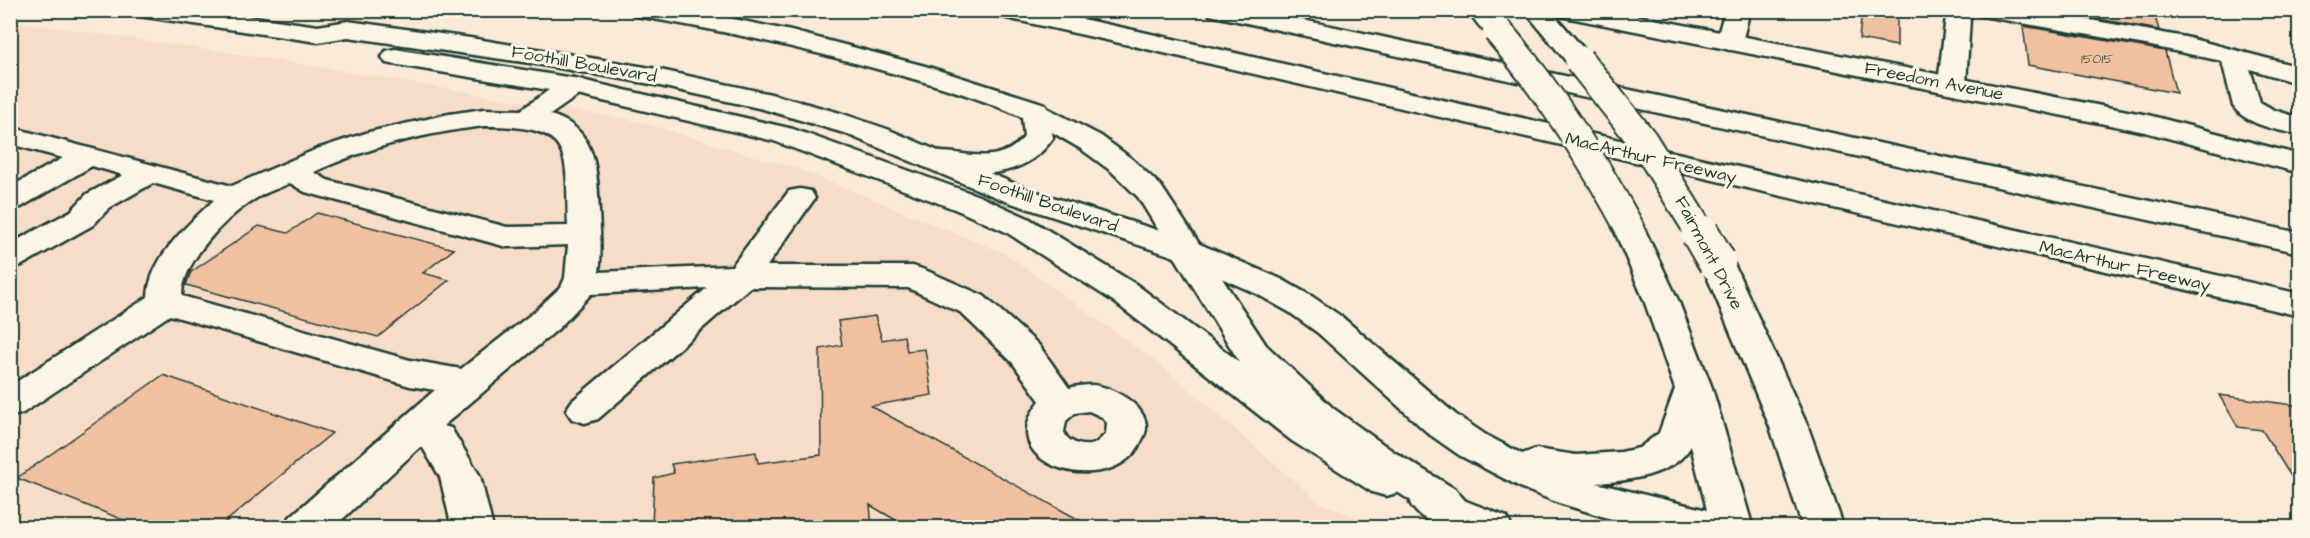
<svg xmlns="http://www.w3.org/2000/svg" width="2310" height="538" font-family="'Architects Daughter',sans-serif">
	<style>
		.built { fill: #f7ddc7 }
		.building { fill: #f1c0a1; stroke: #1f3d34; stroke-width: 1.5 }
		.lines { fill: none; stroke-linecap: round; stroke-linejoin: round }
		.minor-casing { stroke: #1f3d34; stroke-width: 5 }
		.major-casing { stroke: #1f3d34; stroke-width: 5 }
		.highway-casing { stroke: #1f3d34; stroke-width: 5 }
		.minor { fill: #fcf5e5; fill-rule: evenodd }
		.major { fill: #fcf5e5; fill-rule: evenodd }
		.highway { fill: #fcf5e5; fill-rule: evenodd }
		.major-bridge-far1-casing { stroke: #1f3d34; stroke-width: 32; stroke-linecap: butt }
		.major-bridge-casing { stroke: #1f3d34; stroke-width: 41; stroke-linecap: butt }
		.major-bridge-far1 { stroke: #fcf5e5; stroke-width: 28 }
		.major-bridge { stroke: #fcf5e5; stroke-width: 37 }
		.labels { text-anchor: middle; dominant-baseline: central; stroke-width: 6; stroke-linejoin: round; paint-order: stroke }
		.far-number-label { font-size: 14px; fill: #545e4f }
		.street-label { font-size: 18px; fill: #1f3d34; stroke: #fcf5e5 }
	</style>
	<rect width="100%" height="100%" fill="#faead7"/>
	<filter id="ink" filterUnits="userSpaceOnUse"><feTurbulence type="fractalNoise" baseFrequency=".0167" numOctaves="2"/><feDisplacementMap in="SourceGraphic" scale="12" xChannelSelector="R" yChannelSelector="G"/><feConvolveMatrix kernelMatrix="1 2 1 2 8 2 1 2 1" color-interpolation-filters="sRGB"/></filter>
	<g filter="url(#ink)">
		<path class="built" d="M 11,21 L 265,58 L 637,121 L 798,169 L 1006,254 L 1158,363 L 1320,503 L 1381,527 L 11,528 Z"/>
		<path class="building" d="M 1862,10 L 1897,10 L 1897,46 L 1859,39 Z
			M 2050,10 L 2153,10 L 2159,30 Z
			M 2023,26 L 2165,51 L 2176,93 L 2028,65 Z
			M 317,213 L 454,249 L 423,273 L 449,280 L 378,337 L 186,285 L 191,272 L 259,226 L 288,233 Z
			M 875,316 L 882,340 L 904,336 L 907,351 L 925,349 L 932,395 L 871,406 L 1094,528 L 909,528 L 870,505 L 872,528 L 652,528 L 654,478 L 674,473 L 671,464 L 756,452 L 758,463 L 821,455 L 820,349 L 842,345 L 838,321 Z
			M 163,375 L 332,433 L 218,528 L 144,528 L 17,478 Z
			M 2219,395 L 2300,406 L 2300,491 L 2262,430 L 2238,427 Z"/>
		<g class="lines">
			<defs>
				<path id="minor" d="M 1725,10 L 1750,10 L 1742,42 L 1738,47 L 1729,50 L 1720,47 L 1716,42 Z
					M 1949,10 L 2034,10 L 2185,37 L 2300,67 L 2300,84 L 2250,69 L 2260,102 L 2274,110 L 2300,118 L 2300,135 C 2278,130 2246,125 2233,106 L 2222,61 L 2146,45 L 1988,17 L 1979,15 L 1976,11 L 1970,18 L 1966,84 L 1962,90 L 1952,92 L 1942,90 L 1938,84 L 1946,16 Z
					M 573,78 L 583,80 L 587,86 L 583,92 L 550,115 C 598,128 597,172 599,211 C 600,232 602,252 599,272 L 732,266 L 789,191 L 800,189 L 811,191 L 815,198 L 767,266 L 913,266 L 925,270 L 984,296 L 1038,344 L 1069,388 C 1076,386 1085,385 1092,385 C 1113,386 1156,410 1144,436 C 1141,442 1137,450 1132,455 C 1093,495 991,461 1040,401 L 1012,362 L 960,312 L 908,288 L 750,287 L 598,419 L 585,423 L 572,419 L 566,410 L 572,401 L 707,288 L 591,294 L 559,328 L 443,426 L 451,428 L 480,476 L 493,528 L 452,528 L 440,477 L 423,448 L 420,447 L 333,528 L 285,528 L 290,517 L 435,390 L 410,386 L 170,315 L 23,413 L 10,417 L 10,386 L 148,297 C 149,259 187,225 214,200 L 153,183 L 109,208 L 93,225 L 22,265 L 10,268 L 10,244 L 71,211 L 87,194 L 123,175 L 92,166 L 21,207 L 10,209 L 10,187 L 63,158 L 10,144 L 10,127 L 232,186 L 317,149 L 369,132 L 449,114 L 484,109 L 521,110 L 563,80 ZM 484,126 C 574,126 566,148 568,226 L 507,227 L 327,180 L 314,172 C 368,147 425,133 484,126 ZM 290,183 L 305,192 L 507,247 L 568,245 L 565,278 L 561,287 L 534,312 L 461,369 L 410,360 L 182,296 C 182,262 225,218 252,201 C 263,193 277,189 290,183 ZM 1089,411 L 1102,417 L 1107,423 L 1106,434 C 1102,437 1098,442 1094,444 C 1083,448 1067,442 1064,432 L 1066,421 L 1075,413 Z"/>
				<path id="major" d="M 134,10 L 203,10 L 318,26 L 348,21 L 470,38 L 651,68 L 771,94 L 840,113 L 887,129 L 1027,189 L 1195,242 L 1281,279 L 1313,297 L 1342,317 L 1455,414 L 1486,435 L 1522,454 L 1536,449 L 1576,455 L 1621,452 L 1639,448 L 1659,433 L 1675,389 L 1644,300 L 1613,227 L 1618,220 L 1629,217 L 1640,220 L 1678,300 L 1712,388 L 1753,528 L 1641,528 L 1559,503 L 1524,489 L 1459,455 L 1429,434 L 1318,333 L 1289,312 L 1257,294 L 1172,256 L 1005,201 L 844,133 L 763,109 L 651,84 L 530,63 L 348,37 L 318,42 L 146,17 L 137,15 ZM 1691,446 L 1707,510 L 1596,483 C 1627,481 1674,476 1691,446 Z
					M 1468,10 L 1494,10 L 1510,30 L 1506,35 C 1487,40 1478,25 1468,10 Z
					M 1524,10 L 1550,10 L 1588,54 L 1592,60 L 1588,66 L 1579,68 L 1570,66 Z
					M 1553,10 L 1607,10 L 2148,115 L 2300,155 L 2300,173 L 2145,132 L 1565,17 L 1556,15 Z
					M 395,49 L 573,78 L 793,129 L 979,196 L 1028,218 L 1137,285 L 1318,421 L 1400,470 L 1406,481 L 1400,492 L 1386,496 L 1372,492 L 1292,441 L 1113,301 L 1006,232 L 957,210 L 774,141 L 573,94 L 386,63 L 382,57 L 386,51 Z
					M 1717,252 L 1729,255 L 1733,262 L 1808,427 L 1844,528 L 1803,528 L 1770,427 L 1701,262 L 1705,255 Z
					M 1430,487 L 1507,517 L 1512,528 C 1480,528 1428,536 1410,503 L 1416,492 Z"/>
				<path id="highway" d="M 630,10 L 690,10 L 791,31 L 925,66 L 1045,104 L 1047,108 L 1101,136 L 1132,159 L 1161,186 L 1266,345 L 1334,409 L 1394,452 L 1455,489 L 1468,504 L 1474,515 L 1468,526 L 1440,526 L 1427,511 L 1366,472 L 1308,429 L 1240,363 L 1138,197 L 1111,171 L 1081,149 L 1052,132 L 1053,138 C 1023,182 968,178 922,166 L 917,160 L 922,154 C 957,145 994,172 1024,137 L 1022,117 C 979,97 933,84 888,72 C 807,49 725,31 642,17 L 633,15 Z
					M 990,10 L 1040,10 L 1138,31 L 2300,294 L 2300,316 L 1138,47 L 1002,17 L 993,15 Z
					M 1207,10 L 1256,10 L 2300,233 L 2300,253 L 1219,17 L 1210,15 Z"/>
			</defs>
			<use href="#minor" class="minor-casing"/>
			<use href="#major" class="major-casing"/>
			<use href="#highway" class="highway-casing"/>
			<use href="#minor" class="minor"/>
			<use href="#major" class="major"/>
			<use href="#highway" class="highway"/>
			<defs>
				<path id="major-bridge-far1" d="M 1497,30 C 1549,91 1591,157 1629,227
					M 1579,60 L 1644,142 L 1701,234"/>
				<path id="major-bridge" d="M 1700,233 L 1717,262"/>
			</defs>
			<use href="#major-bridge-far1" class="major-bridge-far1-casing"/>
			<use href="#major-bridge" class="major-bridge-casing"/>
			<use href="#major-bridge-far1" class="major-bridge-far1"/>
			<use href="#major-bridge" class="major-bridge"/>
		</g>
	</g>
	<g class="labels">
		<g class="far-number-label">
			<text x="2097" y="59">15015</text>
		</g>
		<g class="street-label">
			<text transform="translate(584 64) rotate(10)">Foothill Boulevard</text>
			<text transform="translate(1934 81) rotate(11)">Freedom Avenue</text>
			<text transform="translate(1651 158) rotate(13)">MacArthur Freeway</text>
			<text transform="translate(1048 203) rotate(19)">Foothill Boulevard</text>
			<text transform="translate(1709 253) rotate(62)">Fairmont Drive</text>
			<text transform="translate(2125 266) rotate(13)">MacArthur Freeway</text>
		</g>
	</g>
	<rect width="2310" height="538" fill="none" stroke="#fcf5e5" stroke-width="36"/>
	<rect x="18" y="18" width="2274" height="502" fill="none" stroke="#1f3d34" stroke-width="2" filter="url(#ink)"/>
</svg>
